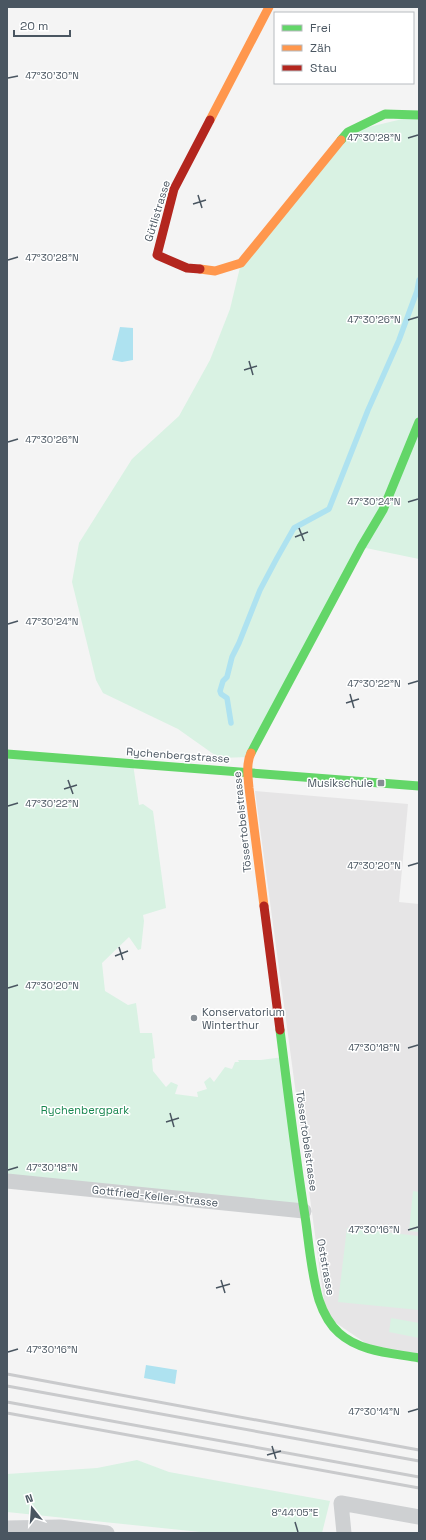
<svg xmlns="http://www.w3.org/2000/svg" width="426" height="1540" font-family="'Space Grotesk',sans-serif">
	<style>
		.education { fill: #e6e5e6 }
		.green { fill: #d9f2e3 }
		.water { fill: #aee2f0 }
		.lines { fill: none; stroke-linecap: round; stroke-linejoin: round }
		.stream { stroke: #aee2f0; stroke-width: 5.5 }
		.street { stroke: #ced0d2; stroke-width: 15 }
		.fast { stroke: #63d668; stroke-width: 9 }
		.slow { stroke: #ff974d; stroke-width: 9 }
		.jam { stroke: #b3261e; stroke-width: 9 }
		.rail { stroke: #c9cacc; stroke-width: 3 }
		.ticks { fill: none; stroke: #4a5661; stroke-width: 1.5 }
		.poi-dot { fill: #868d94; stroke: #fff; stroke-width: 1.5 }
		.labels { text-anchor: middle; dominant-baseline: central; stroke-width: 3; stroke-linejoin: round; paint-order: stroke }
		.street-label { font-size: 11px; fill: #4a5661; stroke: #fff }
		.poi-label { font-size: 11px; fill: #4a5661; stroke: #fff; text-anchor: end }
		.park-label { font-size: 11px; fill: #17864f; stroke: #fff }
		.ticks-label { font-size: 10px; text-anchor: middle; fill: #4a5661; stroke: #fff; stroke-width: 3; stroke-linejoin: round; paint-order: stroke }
	</style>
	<rect width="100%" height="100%" fill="#f4f4f4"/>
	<path class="education" d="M 255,791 L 408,804 L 399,902 L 419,904 L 419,1358 L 377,1351 L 326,1316 Z"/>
	<path class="green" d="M 419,115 L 419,559 L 361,547 L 249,757 L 219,758 L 178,729 L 103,693 L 96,680 L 72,582 L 79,543 L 132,459 L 179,416 L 210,360 L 230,309 L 241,263 L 348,132 Z
		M 7,754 L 133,764 L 139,805 L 143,804 L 153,811 L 166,908 L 143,915 L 144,921 L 141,949 L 138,950 L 129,937 L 102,963 L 105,991 L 128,1005 L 136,1003 L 140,1033 L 152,1033 L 155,1058 L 152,1059 L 153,1071 L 166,1087 L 171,1082 L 178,1085 L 175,1094 L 198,1097 L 197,1092 L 207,1089 L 204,1082 L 210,1077 L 214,1082 L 225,1067 L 232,1069 L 235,1062 L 239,1062 L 238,1060 L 261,1060 L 283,1057 L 304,1211 L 7,1181 Z
		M 413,1191 L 419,1192 L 419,1232 L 409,1231 Z
		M 347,1228 L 419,1236 L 419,1310 L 338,1302 Z
		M 391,1318 L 419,1323 L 419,1338 L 389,1332 Z
		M 137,1460 L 169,1472 L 330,1501 L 322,1533 L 210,1533 L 7,1512 L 7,1474 L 97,1468 Z"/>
	<path class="water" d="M 120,327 L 133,328 L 133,360 L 122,362 L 112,360 Z
		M 146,1365 L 177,1370 L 175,1384 L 144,1378 Z"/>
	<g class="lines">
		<path class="stream" d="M 231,723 L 227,698 L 221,694 L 220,691 L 223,681 L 227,677 L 232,657 L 239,643 L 260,590 L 277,558 L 294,528 L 329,509 L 368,410 L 399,340 L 417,291 L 419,280"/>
		<path class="street" d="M 7,1181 L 304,1211
			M 7,1528 L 60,1527 L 107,1533
			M 344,1533 L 341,1503 L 419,1517"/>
		<path class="fast" d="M 341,140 L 348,132 L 385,114 L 419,115
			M 251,753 L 361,547 L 383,510 L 419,422
			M 7,754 L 419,786
			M 280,1030 C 288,1092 295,1154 305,1216 C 309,1243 311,1273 319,1300 C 323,1312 329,1324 339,1333 C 360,1352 392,1353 419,1358"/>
		<path class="slow" d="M 210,120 L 269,7
			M 200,269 L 215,271 L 241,263 L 341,140
			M 251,753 C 246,763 248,777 249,788 L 264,906"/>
		<path class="jam" d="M 200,269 L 187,268 L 157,255 L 174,189 L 210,120
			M 264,906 L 280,1030"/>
		<path class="rail" d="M 7,1374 L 419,1450
			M 7,1386 L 419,1461
			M 7,1402 L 419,1477
			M 7,1413 L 419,1488"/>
	</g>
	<path class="ticks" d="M 8,78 L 18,76M 408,138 L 418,135M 198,195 L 202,208M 193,204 L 206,200M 8,260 L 18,257M 408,320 L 418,317M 249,361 L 253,375M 244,370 L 257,366M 8,442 L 18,439M 408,502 L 418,499M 299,528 L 304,541M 295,537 L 308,532M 8,624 L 18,621M 408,684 L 418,681M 350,694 L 354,708M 346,703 L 359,699M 68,780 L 73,794M 64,789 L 77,785M 8,806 L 18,803M 408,866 L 418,863M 119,947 L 123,960M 115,956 L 128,951M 8,988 L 18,985M 408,1048 L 418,1045M 170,1113 L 174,1127M 166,1122 L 179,1118M 8,1170 L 18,1167M 408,1230 L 418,1227M 221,1280 L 225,1293M 216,1288 L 230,1284M 8,1352 L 18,1349M 408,1412 L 418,1409M 272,1446 L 276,1459M 267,1455 L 281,1451M 295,1522 L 298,1532"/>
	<g class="poi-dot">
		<rect x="377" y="779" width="8" height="8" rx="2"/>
		<circle cx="194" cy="1018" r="4"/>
	</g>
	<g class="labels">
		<g class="street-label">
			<text transform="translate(157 211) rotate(-73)">Gütlistrasse</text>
			<text transform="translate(178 755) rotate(4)">Rychenbergstrasse</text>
			<text transform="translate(242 822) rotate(-96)">Tössertobelstrasse</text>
			<text transform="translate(307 1141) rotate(82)">Tössertobelstrasse</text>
			<text transform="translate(155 1196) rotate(6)">Gottfried-Keller-Strasse</text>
			<text transform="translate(326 1267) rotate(80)">Oststrasse</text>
		</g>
		<g class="poi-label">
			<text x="373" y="783">Musikschule</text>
			<text x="202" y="1012" text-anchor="start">Konservatorium<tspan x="202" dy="13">Winterthur</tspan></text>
		</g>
		<g class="park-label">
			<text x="85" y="1110">Rychenbergpark</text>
		</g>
	</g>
	<g class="ticks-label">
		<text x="52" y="79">47°30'30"N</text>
		<text x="374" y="141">47°30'28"N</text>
		<text x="52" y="261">47°30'28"N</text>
		<text x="374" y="323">47°30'26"N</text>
		<text x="52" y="443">47°30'26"N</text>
		<text x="374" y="505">47°30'24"N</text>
		<text x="52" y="625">47°30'24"N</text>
		<text x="374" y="687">47°30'22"N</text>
		<text x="52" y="807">47°30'22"N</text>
		<text x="374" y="869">47°30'20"N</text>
		<text x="52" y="989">47°30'20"N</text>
		<text x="374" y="1051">47°30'18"N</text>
		<text x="52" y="1171">47°30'18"N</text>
		<text x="374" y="1233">47°30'16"N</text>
		<text x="52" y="1353">47°30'16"N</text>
		<text x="374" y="1415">47°30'14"N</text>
		<text x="295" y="1516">8°44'05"E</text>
	</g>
	<rect width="426" height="1540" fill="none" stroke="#4a5661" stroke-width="16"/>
	<rect x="274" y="12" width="140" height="72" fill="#ffffff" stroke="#b7bbc0"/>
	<rect x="282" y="25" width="20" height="6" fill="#63d668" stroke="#b7bbc0"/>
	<text x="310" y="32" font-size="12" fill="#4a5661">Frei</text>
	<rect x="282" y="45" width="20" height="6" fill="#ff974d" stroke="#b7bbc0"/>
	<text x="310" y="52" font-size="12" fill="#4a5661">Zäh</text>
	<rect x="282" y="65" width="20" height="6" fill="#b3261e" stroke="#b7bbc0"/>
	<text x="310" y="72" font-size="12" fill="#4a5661">Stau</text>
	<g transform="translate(32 1508) rotate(343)" stroke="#ffffff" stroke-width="3" paint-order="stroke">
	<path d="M0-3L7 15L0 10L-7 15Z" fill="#4a5661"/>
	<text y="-6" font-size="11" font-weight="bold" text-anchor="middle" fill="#4a5661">N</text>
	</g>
	<path d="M14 30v6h56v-6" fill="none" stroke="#4a5661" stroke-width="2"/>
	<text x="20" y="30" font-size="12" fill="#4a5661" stroke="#ffffff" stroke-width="3" paint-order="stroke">20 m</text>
</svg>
